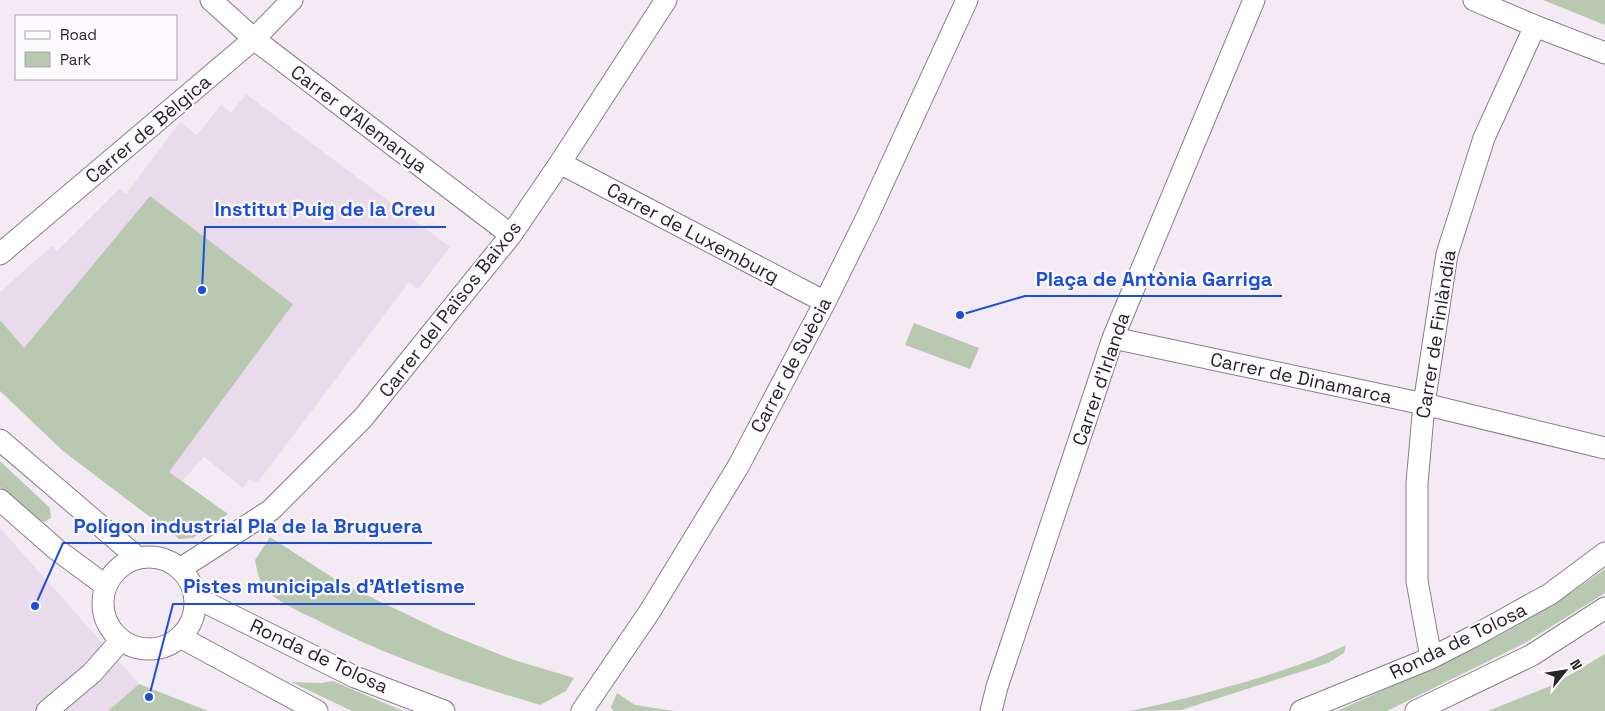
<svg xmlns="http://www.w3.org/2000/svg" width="1605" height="711" font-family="'Space Grotesk',sans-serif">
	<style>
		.built { fill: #e9dbeb }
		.green { fill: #b9c9b1 }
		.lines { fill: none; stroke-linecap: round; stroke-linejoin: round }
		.street-casing { stroke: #877f88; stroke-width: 23 }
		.street { stroke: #fff; stroke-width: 21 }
		.labels { text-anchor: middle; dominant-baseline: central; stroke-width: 4.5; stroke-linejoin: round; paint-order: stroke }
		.street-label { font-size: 19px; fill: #282529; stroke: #fdfafe }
		.leader { fill: none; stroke: #1d4ed8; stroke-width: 2 }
		.callout-dot { fill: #1d4ed8; stroke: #fdfafe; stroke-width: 2 }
		.callout-label { font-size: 20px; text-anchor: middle; font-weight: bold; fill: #1d4ed8; stroke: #fdfafe; stroke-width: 4.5; stroke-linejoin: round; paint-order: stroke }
	</style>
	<rect width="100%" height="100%" fill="#f3eaf4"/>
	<path class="built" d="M 246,94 L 450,247 L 418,289 L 409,282 L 258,482 L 249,479 L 243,488 L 204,457 L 182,481 L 168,472 L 24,349 L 0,320 L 0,292 L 52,246 L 57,251 L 119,189 L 126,194 L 180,122 L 197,135 L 221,105 L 231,113 Z
		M 0,528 L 139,684 L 108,711 L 0,711 Z"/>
	<path class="green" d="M 1543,0 L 1605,0 L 1605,25 Z
		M 150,196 L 293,304 L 169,472 L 228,514 L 193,538 L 179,539 L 63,451 L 0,391 L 0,320 L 24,348 Z
		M 914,323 L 979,348 L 970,369 L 905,345 Z
		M 0,461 L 50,508 L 51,518 L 44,522 L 35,519 L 0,487 Z
		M 270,537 L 341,583 L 446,633 L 514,660 L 574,678 L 566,691 L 540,705 C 462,682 385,656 313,618 C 300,612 277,601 267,591 C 259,583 257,570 255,560 Z
		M 1605,569 L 1605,593 L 1525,643 L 1393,708 L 1387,711 L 1337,711 L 1436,666 L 1508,631 L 1572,592 Z
		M 1346,645 L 1344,653 L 1328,663 L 1181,710 L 1129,711 C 1169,703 1206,693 1245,682 C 1279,672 1313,661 1346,645 Z
		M 1605,654 L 1605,711 L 1488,711 L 1553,685 Z
		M 333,681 L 403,711 L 352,711 L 291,682 L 321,683 Z
		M 139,684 L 208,711 L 108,711 Z
		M 617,693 L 635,705 L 674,711 L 613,711 L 611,707 Z"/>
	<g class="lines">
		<defs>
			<path id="street" d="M 211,0 L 254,39 L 511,235
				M 1474,0 L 1535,26 L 1605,53
				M 560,163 L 825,302
				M 0,254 L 254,39 L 292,0
				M 1113,338 L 1424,404 L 1605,448
				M 0,440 L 138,558
				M 0,500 L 56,549 L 106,586
				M103 603a46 46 0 1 1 92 0a46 46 0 1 1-92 0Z
				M 180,569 L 271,510 L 363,418 L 511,235 L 560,163 L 666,0
				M 195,597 L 355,677 L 444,711
				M 180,637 L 317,711
				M 1431,658 L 1417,581 L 1417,483 L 1424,404 L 1447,254 L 1484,138 L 1535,26
				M 47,711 L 92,673 L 121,640
				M 582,711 L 650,611 L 739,465 L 825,302 L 868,215 L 967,0
				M 991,711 L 997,687 L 1113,338 L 1254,0
				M 1301,711 L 1431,658 L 1474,636 L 1550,594 L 1605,553
				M 1416,711 L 1532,655 L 1605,608"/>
		</defs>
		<use href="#street" class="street-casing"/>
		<use href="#street" class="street"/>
	</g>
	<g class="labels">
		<g class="street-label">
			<text transform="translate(359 119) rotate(37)">Carrer d'Alemanya</text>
			<text transform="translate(148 129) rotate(-40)">Carrer de Bèlgica</text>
			<text transform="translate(693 233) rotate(28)">Carrer de Luxemburg</text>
			<text transform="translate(450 309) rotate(-52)">Carrer del Països Baixos</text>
			<text transform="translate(1436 334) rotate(-81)">Carrer de Finlàndia</text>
			<text transform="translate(791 365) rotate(-62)">Carrer de Suècia</text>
			<text transform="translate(1301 378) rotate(12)">Carrer de Dinamarca</text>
			<text transform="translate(1101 379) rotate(-71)">Carrer d'Irlanda</text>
			<text transform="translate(1458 641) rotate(-26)">Ronda de Tolosa</text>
			<text transform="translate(319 656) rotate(25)">Ronda de Tolosa</text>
		</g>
	</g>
	<path class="leader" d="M202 290L205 227H446M960 315L1025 296H1282M35 606L63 543H432M149 697L173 604H475"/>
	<g class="callout-dot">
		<circle cx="202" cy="290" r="5"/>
		<circle cx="960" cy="315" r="5"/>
		<circle cx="35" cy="606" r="5"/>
		<circle cx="149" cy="697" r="5"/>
	</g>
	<g class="callout-label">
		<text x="325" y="216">Institut Puig de la Creu</text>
		<text x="1154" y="286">Plaça de Antònia Garriga</text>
		<text x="248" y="533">Polígon industrial Pla de la Bruguera</text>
		<text x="324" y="593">Pistes municipals d'Atletisme</text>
	</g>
	<rect x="15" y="15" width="162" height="65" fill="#fdfafe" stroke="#a8a5a9"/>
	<rect x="25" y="31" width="25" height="8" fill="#ffffff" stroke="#a8a5a9"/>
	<text x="60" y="40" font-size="15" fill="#282529">Road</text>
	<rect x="25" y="52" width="25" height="15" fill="#b9c9b1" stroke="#a8a5a9"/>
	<text x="60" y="65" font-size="15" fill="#282529">Park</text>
	<g transform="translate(1565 671) rotate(60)" stroke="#fdfafe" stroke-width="4" paint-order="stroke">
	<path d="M0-4L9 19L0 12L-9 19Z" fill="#282529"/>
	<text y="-8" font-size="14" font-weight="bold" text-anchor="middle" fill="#282529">N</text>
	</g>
</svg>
